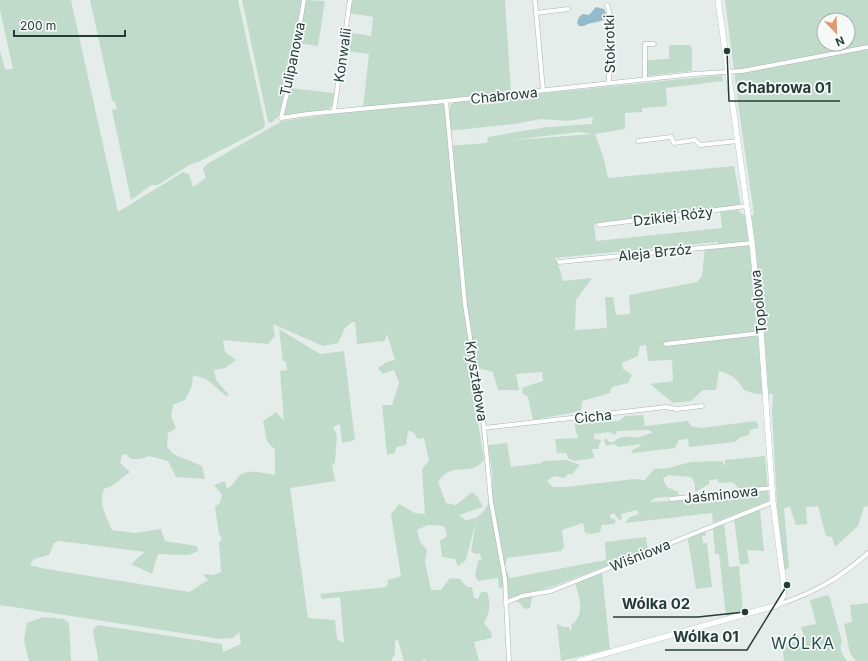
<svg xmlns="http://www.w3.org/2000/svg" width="868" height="661" font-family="Inter,sans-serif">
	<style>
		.green { fill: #c1dbcb; fill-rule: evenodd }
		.water { fill: #94bbcb }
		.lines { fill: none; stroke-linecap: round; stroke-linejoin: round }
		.street-casing { stroke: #a8b4b1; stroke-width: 5 }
		.secondary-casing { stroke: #a2b4b0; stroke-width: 6 }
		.street { stroke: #fff; stroke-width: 4 }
		.secondary { stroke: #fff; stroke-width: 5.5 }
		.labels { text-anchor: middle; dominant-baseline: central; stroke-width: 3.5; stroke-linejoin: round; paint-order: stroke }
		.street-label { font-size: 14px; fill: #263c39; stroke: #f5f9f8 }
		.quarter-label { font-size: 16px; letter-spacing: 1px; fill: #244c48; stroke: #f5f9f8 }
		.leader { fill: none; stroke: #263c39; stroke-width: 1.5 }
		.callout-dot { fill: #263c39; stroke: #f5f9f8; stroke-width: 1.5 }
		.callout-label { font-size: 15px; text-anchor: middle; font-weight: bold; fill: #263c39; stroke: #f5f9f8; stroke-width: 3.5; stroke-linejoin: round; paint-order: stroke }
	</style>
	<rect width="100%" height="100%" fill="#e5edea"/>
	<path class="green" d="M 0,0 L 71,0 L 118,212 L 183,172 L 189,174 L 193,187 L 206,178 L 203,169 L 207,164 L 282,121 L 331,114 L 443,103 L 446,111 L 450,110 L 450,105 L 455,102 L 722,75 L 723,81 L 666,88 L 667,106 L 642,108 L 642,112 L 625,113 L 625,129 L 595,134 L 603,156 L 608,178 L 734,166 L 741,206 L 594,224 L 596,241 L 722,228 L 720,212 L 738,210 L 742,214 L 754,215 L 739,111 L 725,0 L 868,0 L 868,506 L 864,507 L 858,526 L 835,547 L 832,537 L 826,536 L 818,506 L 806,507 L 807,524 L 796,525 L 790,507 L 784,508 L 789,568 L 784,570 L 777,506 L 772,411 L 773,394 L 755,394 L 744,390 C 738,379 731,374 719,371 L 716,390 L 703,390 L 691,401 L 673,403 L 650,384 L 673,381 L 672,360 L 648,361 L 646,345 L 640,346 L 638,356 L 622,363 L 623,369 L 632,375 L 628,383 L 612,387 L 610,393 L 582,401 L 581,411 L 533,420 L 528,397 L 523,394 L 522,388 L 543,381 L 542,372 L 516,374 L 519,390 L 498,390 L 493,372 L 471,366 L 471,378 L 484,460 C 470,478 452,460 438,482 L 446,503 L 456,505 L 472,492 L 478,497 L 483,507 L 459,515 L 465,520 C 468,520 474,519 477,517 C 500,502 491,467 488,445 L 507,443 L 511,467 L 542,463 L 542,461 L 567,460 L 580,465 L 572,474 L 568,474 L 565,478 L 554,476 L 547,481 L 553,487 L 565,487 L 634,479 L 645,480 L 654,469 L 668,468 L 691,462 L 722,461 L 725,466 L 725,460 L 765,456 L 769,501 L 713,523 L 712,513 L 625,523 L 630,517 L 639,514 L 637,510 L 621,514 L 622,519 L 619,520 L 614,513 L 610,515 L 610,518 L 616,520 L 614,524 L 602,525 L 600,532 L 591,534 L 585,533 L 583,523 L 562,530 L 564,547 L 561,551 L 507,558 L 505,568 L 510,578 L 606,560 L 605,542 L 646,537 L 648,550 L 554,586 L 533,592 L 530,608 L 524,609 L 520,603 L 509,599 L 507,589 L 499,588 L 498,578 L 478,581 L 475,575 L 478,561 L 482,559 L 479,553 L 475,554 L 471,551 L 476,521 L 466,560 L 458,566 L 455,559 L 442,557 L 440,541 L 447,536 L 444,526 L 428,525 L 417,530 L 420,542 L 427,550 L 425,562 L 431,590 L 441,590 L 450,578 L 460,579 L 467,587 L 472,587 L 474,598 L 478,599 L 481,592 L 487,592 C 491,604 490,612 484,623 L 491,632 L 492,638 L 474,642 L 479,661 L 427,661 L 424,659 L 422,661 L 404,661 L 398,640 L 395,641 L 395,654 L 391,661 L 98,661 C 98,650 93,640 93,629 L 98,625 L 222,644 L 223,652 L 241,644 L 239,632 L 233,638 L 220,639 L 0,605 L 0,51 L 5,69 L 13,69 L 0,10 ZM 824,20 L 848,20 L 848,44 L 824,44 ZM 593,117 L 592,124 L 547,127 L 488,137 L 487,143 L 448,146 L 447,131 L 514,124 L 541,119 L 567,121 ZM 579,132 L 592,134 L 503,141 ZM 718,242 L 717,246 L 705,247 L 702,276 L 697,282 L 629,295 L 630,314 L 616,315 L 613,297 L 605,297 L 607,328 L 575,330 L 576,300 L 592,278 L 563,281 L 560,270 L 555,258 ZM 352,322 L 355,322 L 357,344 L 385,341 L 387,334 L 395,360 L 387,362 L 378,368 L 383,374 L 394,370 L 399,383 L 392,405 L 382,405 L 387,455 L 395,453 L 396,447 L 406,445 L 408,431 L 413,432 L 418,439 L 424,438 L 429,461 L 422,469 L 425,514 L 415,513 L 399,504 L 391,514 L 401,576 L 388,580 L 387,587 L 320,594 L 322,599 L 340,597 L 344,643 L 337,639 L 335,620 L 308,618 L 290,488 L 335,481 L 332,465 L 335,463 L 337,436 L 333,427 L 340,424 L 342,443 L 355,440 L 344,351 L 320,354 L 279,329 L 283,361 L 286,362 L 287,370 L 280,371 L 284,421 L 276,412 L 263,421 L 267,441 L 275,450 L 275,475 C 264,474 247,467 238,477 C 234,482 233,485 227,489 L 225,481 L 214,485 L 222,495 L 220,503 L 215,507 L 219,534 L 222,538 L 219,543 L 221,572 L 214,575 L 203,574 L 208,580 L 189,592 L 46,569 L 30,565 L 34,559 L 49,555 L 54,543 L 60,541 L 145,552 L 131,564 L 152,574 L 158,554 L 189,555 L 198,551 L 197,546 L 165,541 L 161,529 L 135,533 L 112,530 C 106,516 98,503 104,489 L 112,486 L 130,472 L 120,463 L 122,455 L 126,454 L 131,459 L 141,459 L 149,456 L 168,461 L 176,477 L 205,479 L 202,466 L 173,454 L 167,447 L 168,433 L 176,428 L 171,416 L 173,405 L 185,400 L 192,386 L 193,375 L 206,379 L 226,396 L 229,395 L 216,380 L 214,370 L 225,368 L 236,360 L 225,352 L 223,340 L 268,344 L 275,336 L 273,324 L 323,346 L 338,343 L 345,328 ZM 668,475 L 691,477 L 695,484 L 695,492 L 709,484 L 709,480 L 717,479 L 719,483 L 733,482 L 738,487 L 737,493 L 685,500 L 649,502 L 655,498 L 679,496 L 678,492 L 667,487 L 663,479 Z
		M 90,0 L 238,0 L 265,124 L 264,128 L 200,161 L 189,165 L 158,185 L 151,185 L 131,200 L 112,110 L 117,109 L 115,102 L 112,100 Z
		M 242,0 L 302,0 L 288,83 L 278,117 L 271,123 L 268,122 Z
		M 305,0 L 325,1 L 318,46 L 298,43 Z
		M 352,0 L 505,0 L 511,92 L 363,107 L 369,54 L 345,51 L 347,32 L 371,36 L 373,17 L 350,13 Z
		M 669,45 L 689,45 L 692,48 L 692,71 L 646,76 L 647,60 L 669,59 Z
		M 290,88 L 334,93 L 332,106 L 329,109 L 285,116 L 283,114 Z
		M 643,415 L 645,426 L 688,421 L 691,426 L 701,428 L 755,421 L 758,424 L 758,428 L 750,430 L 749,435 L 739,438 L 735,442 L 689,447 L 688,439 L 679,440 L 675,448 L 632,453 L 631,451 L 640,446 L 641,444 L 619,447 L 614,444 L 606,446 L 604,440 L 606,438 L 609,442 L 614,442 C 621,434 630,438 639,437 C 643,436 648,434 652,433 L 650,430 L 617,431 L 615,435 L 609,432 L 594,434 L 594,439 L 601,440 L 598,449 L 592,449 L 594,458 L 575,461 L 569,459 L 566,453 L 557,453 L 555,439 L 578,438 L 575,428 L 575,422 L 582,420 L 586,422 L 619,421 L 625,416 Z
		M 760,509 L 764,551 L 747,550 L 749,563 L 740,565 L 734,519 Z
		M 724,523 L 729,567 L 739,566 L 743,611 L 726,616 L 719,554 L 715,554 L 713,528 Z
		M 705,531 L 706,536 L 702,536 L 703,543 L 707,543 L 712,587 L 696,589 L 688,540 L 690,537 Z
		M 602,573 L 610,649 L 561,661 L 557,624 L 564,627 L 569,627 L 570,630 L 572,629 L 571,625 C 585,616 580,598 575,583 Z
		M 828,595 L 830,598 L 842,642 C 838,649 843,655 847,661 L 784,661 L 782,645 L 796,642 L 803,647 L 805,639 L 801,627 L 816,624 L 810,600 Z
		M 868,603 L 868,661 L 856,661 L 850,653 L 844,624 L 852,622 L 850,605 Z
		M 43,617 L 64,619 L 69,623 L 71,661 L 29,661 L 24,640 L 27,623 Z"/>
	<path class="water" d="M 596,7 L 604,9 L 606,14 L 605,19 C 598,23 590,22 584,26 L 579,26 L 577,23 L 579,17 L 583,14 L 589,15 Z"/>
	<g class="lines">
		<defs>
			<path id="street" d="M 304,0 L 291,76 L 281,118 L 307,114 L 446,101 L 694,74 L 742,71 L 868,47
				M 535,0 L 543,90
				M 607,5 L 609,11 L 609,83
				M 536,13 L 568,9
				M 645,79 L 645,44 L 654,44
				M 446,101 L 465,305 L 484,428 L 491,502 L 505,579 L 509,661
				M 334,111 L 350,0
				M 638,141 L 671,137 L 674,143 L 695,140 L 700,145 L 738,141
				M 599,225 L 747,206
				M 559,262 L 752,243
				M 666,344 L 761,333
				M 484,428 L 666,407 L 677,409 L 702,406
				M 671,499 L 772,488
				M 505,603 L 522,596 L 551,591 L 773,502
				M 778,605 C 817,591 837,580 868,553"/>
			<path id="secondary" d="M 579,661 L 778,605 L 783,596 L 784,586 L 773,502 L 761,333 L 752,243 L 718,0"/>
		</defs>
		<use href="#street" class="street-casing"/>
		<use href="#secondary" class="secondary-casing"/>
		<use href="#street" class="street"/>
		<use href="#secondary" class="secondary"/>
	</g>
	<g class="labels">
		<g class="street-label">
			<text transform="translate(609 44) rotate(-91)">Stokrotki</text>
			<text transform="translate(342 55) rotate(-82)">Konwalii</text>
			<text transform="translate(292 59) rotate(-78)">Tulipanowa</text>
			<text transform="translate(504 95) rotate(-6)">Chabrowa</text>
			<text transform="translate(673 216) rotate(-7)">Dzikiej Róży</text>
			<text transform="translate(655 252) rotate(-6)">Aleja Brzóz</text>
			<text transform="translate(758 302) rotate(-96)">Topolowa</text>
			<text transform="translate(477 381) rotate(81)">Kryształowa</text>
			<text transform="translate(593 416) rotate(-6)">Cicha</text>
			<text transform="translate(721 494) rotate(-6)">Jaśminowa</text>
			<text transform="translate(640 555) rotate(-22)">Wiśniowa</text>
		</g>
		<g class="quarter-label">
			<text x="803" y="643">WÓLKA</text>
		</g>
	</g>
	<path class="leader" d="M727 51L729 101H840M745 612L698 617H613M787 585L747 650H665"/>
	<g class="callout-dot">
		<circle cx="727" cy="51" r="4"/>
		<circle cx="745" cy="612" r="4"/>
		<circle cx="787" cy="585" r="4"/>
	</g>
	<g class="callout-label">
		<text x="784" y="93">Chabrowa 01</text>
		<text x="656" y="609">Wólka 02</text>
		<text x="706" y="642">Wólka 01</text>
	</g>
	<g transform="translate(836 32) rotate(157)"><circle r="19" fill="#f5f9f8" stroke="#a2adac"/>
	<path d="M0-3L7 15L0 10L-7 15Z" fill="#e2996e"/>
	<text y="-6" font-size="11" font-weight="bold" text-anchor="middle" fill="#263c39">N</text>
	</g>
	<path d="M14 30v6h111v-6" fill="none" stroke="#263c39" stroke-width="2"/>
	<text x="20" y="30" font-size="12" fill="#263c39" stroke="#f5f9f8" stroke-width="3" paint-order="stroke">200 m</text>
</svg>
